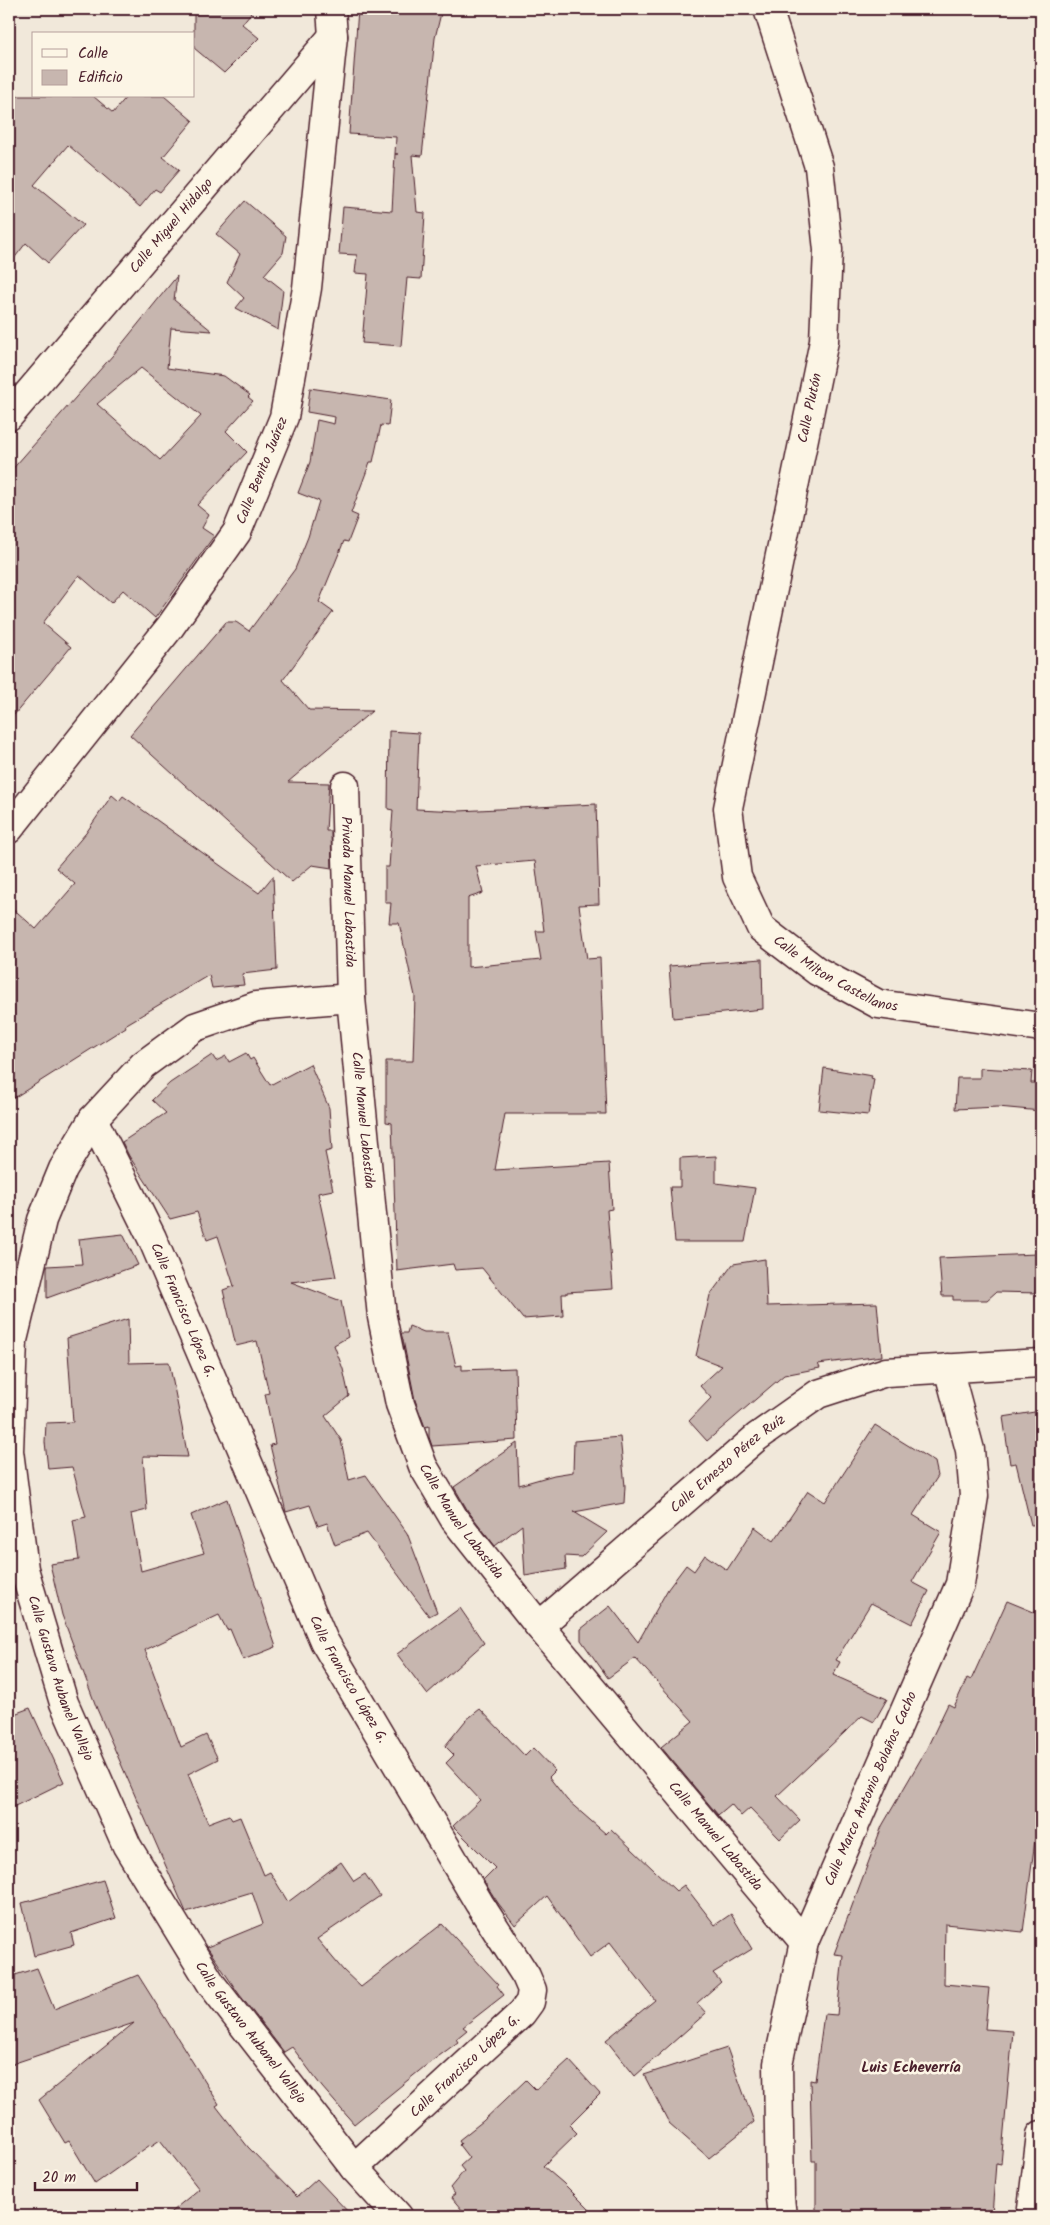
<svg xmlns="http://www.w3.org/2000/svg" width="1050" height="2225" font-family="Kalam,sans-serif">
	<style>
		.building { fill: #c7b6af; stroke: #4a1f2b; fill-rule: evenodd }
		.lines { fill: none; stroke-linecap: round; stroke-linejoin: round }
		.minor-casing { stroke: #4a1f2b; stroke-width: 31 }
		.tertiary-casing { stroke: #4a1f2b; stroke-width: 31 }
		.minor { stroke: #fcf5e5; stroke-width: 28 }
		.tertiary { stroke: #fcf5e5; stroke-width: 28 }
		.labels { text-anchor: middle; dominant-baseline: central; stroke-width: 5; stroke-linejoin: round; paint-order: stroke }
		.street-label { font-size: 14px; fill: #4a1f2b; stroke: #fcf5e5 }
		.neighbourhood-label { font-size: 15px; font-weight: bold; fill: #4a1f2b; stroke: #fcf5e5 }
	</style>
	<rect width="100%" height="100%" fill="#f1e8da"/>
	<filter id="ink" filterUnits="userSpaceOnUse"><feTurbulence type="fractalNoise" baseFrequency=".02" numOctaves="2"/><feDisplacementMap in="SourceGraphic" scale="10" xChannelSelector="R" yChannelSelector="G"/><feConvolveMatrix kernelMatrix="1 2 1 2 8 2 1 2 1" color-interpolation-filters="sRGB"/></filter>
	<g filter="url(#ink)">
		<path class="building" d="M 194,9 L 254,9 L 242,24 L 259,38 L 224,73 L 194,48 Z
			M 358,9 L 442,9 L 435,38 L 422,156 L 412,155 L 417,212 L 425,213 L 421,279 L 407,278 L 401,346 L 362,343 L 368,274 L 355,273 L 357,255 L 339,254 L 343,207 L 392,211 L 395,154 L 398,154 L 395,154 L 396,137 L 349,134 Z
			M 9,96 L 93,96 L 113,113 L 127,96 L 164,96 L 193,121 L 163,157 L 179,170 L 160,192 L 155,189 L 140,207 L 68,145 L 34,185 L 83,225 L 48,263 L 26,243 L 9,265 Z
			M 245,201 L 286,236 L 283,253 L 264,275 L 283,290 L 278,330 L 236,308 L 244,298 L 227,282 L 240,254 L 216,234 Z
			M 177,276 L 174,300 L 212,331 L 171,328 L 167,368 L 224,376 L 250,395 L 248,397 L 253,401 L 226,431 L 247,452 L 197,505 L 209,515 L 202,528 L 214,536 L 155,618 L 123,590 L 111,603 L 79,575 L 43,623 L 71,647 L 9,721 L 9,473 L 113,355 ZM 141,368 L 201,416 L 160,460 L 97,404 Z
			M 310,388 L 391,400 L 388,426 L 381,425 L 373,462 L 370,462 L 351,513 L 358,516 L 348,542 L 344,541 L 319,602 L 333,612 L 283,680 L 309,710 L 372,711 L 288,782 L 329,783 L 326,831 L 331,831 L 332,868 L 312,865 L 292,882 L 130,735 L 226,622 L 236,622 L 249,631 L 295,569 L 308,537 L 319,501 L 298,493 L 310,462 L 317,420 L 334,424 L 335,417 L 307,412 Z
			M 389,731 L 419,733 L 416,809 L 459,811 L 596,804 L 599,904 L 579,905 L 587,959 L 600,958 L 606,1114 L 505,1114 L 495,1170 L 609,1163 L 612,1209 L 607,1210 L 613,1289 L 567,1292 L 567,1294 L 562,1294 L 563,1316 L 523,1319 L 482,1268 L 455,1270 L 453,1264 L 397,1271 L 392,1123 L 386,1122 L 386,1061 L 413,1061 L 415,996 L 399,923 L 389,923 L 391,903 L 385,903 L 385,867 L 389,867 L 393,810 L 388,809 ZM 535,861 L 544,931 L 536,931 L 541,960 L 468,967 L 468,898 L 483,893 L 476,866 Z
			M 112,795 L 119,801 L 123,796 L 259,893 L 273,876 L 277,970 L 242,974 L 244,985 L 212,988 L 209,975 L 125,1025 L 126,1027 L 9,1101 L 9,905 L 36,929 L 75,884 L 56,868 L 86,833 Z
			M 762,959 L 763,1009 L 673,1018 L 669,966 Z
			M 246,1053 L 250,1060 L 253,1058 L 270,1085 L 310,1064 L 329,1108 L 332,1150 L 325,1152 L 333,1190 L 318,1193 L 336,1277 L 291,1282 L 341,1301 L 348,1337 L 334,1345 L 343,1369 L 349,1396 L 325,1416 L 341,1440 L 349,1480 L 366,1475 L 407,1533 L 437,1612 L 429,1616 L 367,1533 L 335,1545 L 327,1523 L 318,1526 L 310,1505 L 286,1512 L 270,1445 L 275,1444 L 265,1394 L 269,1393 L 257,1341 L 236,1346 L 223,1290 L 234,1286 L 218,1236 L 207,1240 L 197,1212 L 170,1219 L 129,1156 L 122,1142 L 166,1113 L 152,1100 L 170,1083 L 212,1055 L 216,1061 L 226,1056 L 229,1062 Z
			M 824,1068 L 872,1076 L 871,1078 L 874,1079 L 868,1115 L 819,1110 Z
			M 980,1068 L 1032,1071 L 1031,1083 L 1041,1083 L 1041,1111 L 998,1107 L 955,1109 L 957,1078 L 980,1078 Z
			M 716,1156 L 716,1183 L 755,1188 L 745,1242 L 675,1242 L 670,1187 L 680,1187 L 680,1158 Z
			M 123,1234 L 138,1265 L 47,1298 L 47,1266 L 82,1264 L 79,1239 Z
			M 1037,1254 L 1039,1293 L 996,1292 L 987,1300 L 953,1300 L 953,1296 L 942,1296 L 939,1258 Z
			M 765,1259 L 767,1306 L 877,1303 L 882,1356 L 818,1364 L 820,1368 L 784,1375 L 707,1441 L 689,1421 L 711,1398 L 700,1386 L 722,1366 L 696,1356 L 710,1295 L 733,1264 Z
			M 128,1319 L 129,1363 L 169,1362 L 188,1457 L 143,1456 L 147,1510 L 131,1514 L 141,1571 L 204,1553 L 191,1515 L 227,1499 L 276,1647 L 243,1660 L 230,1629 L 227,1630 L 219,1615 L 145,1650 L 181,1747 L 206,1735 L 218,1759 L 188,1774 L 208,1823 L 229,1815 L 232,1820 L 240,1817 L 264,1875 L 270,1872 L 288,1902 L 341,1862 L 354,1881 L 365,1874 L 380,1896 L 317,1939 L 343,1970 L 361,1987 L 442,1924 L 499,1985 L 497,1986 L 504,1995 L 463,2027 L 467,2030 L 456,2039 L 458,2042 L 424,2067 L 354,2124 L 322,2087 L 292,2047 L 284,2052 L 239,1994 L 207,1947 L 263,1924 L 252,1892 L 186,1912 L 97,1709 L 62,1615 L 50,1564 L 79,1560 L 73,1520 L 86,1517 L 72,1467 L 48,1469 L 45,1442 L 46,1423 L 73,1422 L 67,1338 Z
			M 409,1326 L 424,1332 L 448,1332 L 456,1366 L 462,1365 L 462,1370 L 515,1368 L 517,1440 L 432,1446 L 429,1437 L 429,1426 L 425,1427 L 415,1400 L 403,1340 L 401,1333 L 407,1333 Z
			M 1041,1411 L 1041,1524 L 1031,1525 L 1016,1463 L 1010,1464 L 1003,1417 Z
			M 875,1425 L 935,1462 L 938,1476 L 913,1515 L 941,1532 L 912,1582 L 929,1591 L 912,1624 L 871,1603 L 836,1660 L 840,1662 L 833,1675 L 887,1699 L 874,1722 L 862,1716 L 777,1796 L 800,1820 L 780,1839 L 750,1808 L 741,1816 L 731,1804 L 718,1815 L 661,1747 L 693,1721 L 635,1658 L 608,1678 L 581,1640 L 581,1629 L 610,1606 L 638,1642 L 668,1589 L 686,1565 L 694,1571 L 705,1555 L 727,1570 L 755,1527 L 774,1541 L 808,1491 L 825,1502 Z
			M 620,1437 L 625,1486 L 624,1503 L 574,1512 L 607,1532 L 581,1557 L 565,1556 L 566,1569 L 525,1576 L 522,1525 L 495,1546 L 468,1511 L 454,1487 L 517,1443 L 519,1485 L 554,1475 L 573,1472 L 574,1441 Z
			M 1007,1601 L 1041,1615 L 1041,1841 L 1035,1840 L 1023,1932 L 945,1924 L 944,1984 L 989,1988 L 985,2029 L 1013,2031 L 1001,2164 L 996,2163 L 992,2215 L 937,2211 L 936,2216 L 816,2216 L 816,2161 L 812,2161 L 810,2080 L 815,2081 L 824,2014 L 837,2015 L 843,1955 L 834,1954 L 882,1826 L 926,1750 L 948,1704 L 954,1707 L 967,1678 L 971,1680 Z
			M 460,1608 L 484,1643 L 427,1694 L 397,1654 Z
			M 30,1708 L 64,1782 L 9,1809 L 9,1716 Z
			M 480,1709 L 525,1756 L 533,1748 L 555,1771 L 549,1777 L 567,1800 L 606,1834 L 611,1829 L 676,1891 L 684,1885 L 715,1925 L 731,1914 L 752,1949 L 713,1973 L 721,1982 L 697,2003 L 706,2013 L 635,2076 L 606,2040 L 655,2000 L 610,1942 L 590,1957 L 547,1896 L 515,1925 L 498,1903 L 483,1880 L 495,1868 L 453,1826 L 480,1800 L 446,1763 L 454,1755 L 445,1746 L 466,1720 Z
			M 103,1880 L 116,1918 L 71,1933 L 74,1945 L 34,1956 L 22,1903 Z
			M 37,1968 L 54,2009 L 138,1975 L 219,2104 L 216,2106 L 248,2147 L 297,2197 L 317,2179 L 352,2216 L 166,2216 L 199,2189 L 160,2140 L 151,2146 L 150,2145 L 95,2184 L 69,2141 L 65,2143 L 39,2100 L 134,2023 L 9,2065 L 9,1977 Z
			M 727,2048 L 754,2122 L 709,2158 L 669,2123 L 644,2075 Z
			M 569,2060 L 600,2094 L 569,2125 L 577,2133 L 543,2166 L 563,2183 L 596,2216 L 467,2216 L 451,2197 L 455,2194 L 450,2188 L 464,2171 L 460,2166 L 469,2158 L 459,2145 L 461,2143 L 459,2140 L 483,2121 L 526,2080 L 536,2090 Z"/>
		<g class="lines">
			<defs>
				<g id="minor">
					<path id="s1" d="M 9,416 L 333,36"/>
					<path id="s2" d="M 345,786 L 351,998 L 382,1317 L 400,1404 L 423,1466 L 455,1520 L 539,1626 L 804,1942"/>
					<path id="s3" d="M 9,829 L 170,627 L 237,532 L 284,417 L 307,288 L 333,36 L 331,9"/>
					<path id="s4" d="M 351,998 L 256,1006 L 195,1027 L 143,1065 L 93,1119 L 63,1169 L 42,1220 L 13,1340 L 9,1451 L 24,1569 L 64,1703 L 127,1846 L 212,1985 L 354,2168 L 398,2216"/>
					<path id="s5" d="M 93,1119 L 152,1238 L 324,1641 L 479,1903 L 526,1976 L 532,1990 L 530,2002 L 522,2013 L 354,2168"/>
					<path id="s6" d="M 539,1626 L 757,1437 L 818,1394 L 886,1372 L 1041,1363"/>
					<path id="s7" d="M 782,2216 L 780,2198 L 778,2064 L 804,1942 L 960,1584 L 974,1496 L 970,1450 L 948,1368"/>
				</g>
				<g id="tertiary">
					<path id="s8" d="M 768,9 L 819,167 L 828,250 L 824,341 L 728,808 L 737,877 L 761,928 L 817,971 L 878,1004 L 1041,1027"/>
					<path d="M 1031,2216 L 1041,2135"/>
				</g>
			</defs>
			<use href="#minor" class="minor-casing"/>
			<use href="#tertiary" class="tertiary-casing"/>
			<use href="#minor" class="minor"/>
			<use href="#tertiary" class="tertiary"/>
		</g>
	</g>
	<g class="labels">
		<g class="street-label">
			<text stroke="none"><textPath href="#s1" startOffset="250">Calle Miguel Hidalgo</textPath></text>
			<text transform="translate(810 408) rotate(-78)">Calle Plutón</text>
			<text stroke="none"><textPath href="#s3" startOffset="441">Calle Benito Juárez</textPath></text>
			<text stroke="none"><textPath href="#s2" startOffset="106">Privada Manuel Labastida</textPath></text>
			<text stroke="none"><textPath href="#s8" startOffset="1032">Calle Milton Castellanos</textPath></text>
			<text stroke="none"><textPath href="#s2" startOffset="335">Calle Manuel Labastida</textPath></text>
			<text stroke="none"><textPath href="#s5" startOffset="211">Calle Francisco López G.</textPath></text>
			<text stroke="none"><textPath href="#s6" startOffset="249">Calle Ernesto Pérez Ruíz</textPath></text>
			<text stroke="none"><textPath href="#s2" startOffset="755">Calle Manuel Labastida</textPath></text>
			<text stroke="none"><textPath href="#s4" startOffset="880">Calle Gustavo Aubanel Vallejo</textPath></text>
			<text stroke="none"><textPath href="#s5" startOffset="616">Calle Francisco López G.</textPath></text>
			<text stroke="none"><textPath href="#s7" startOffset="444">Calle Marco Antonio Bolaños Cacho</textPath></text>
			<text stroke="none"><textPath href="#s2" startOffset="1160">Calle Manuel Labastida</textPath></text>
			<text stroke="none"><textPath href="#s4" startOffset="1285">Calle Gustavo Aubanel Vallejo</textPath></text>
			<text transform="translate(465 2066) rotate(-43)">Calle Francisco López G.</text>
		</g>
		<g class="neighbourhood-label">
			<text x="911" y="2068">Luis Echeverría</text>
		</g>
	</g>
	<rect width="1050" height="2225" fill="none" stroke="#fcf5e5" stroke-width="30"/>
	<rect x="15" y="15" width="1020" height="2195" fill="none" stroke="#4a1f2b" stroke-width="2" filter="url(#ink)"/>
	<rect x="32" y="32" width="162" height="65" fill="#fcf5e5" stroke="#b59f9b"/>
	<rect x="42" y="49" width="25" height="8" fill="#fcf5e5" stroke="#b59f9b"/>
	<text x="78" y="58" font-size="15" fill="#4a1f2b">Calle</text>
	<rect x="42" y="70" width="25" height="15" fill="#c7b6af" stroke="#b59f9b"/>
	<text x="78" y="82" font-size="15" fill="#4a1f2b">Edificio</text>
	<path d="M35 2182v8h102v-8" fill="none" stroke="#4a1f2b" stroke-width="2.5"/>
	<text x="42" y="2182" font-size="15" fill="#4a1f2b" stroke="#fcf5e5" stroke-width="4" paint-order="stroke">20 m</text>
</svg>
